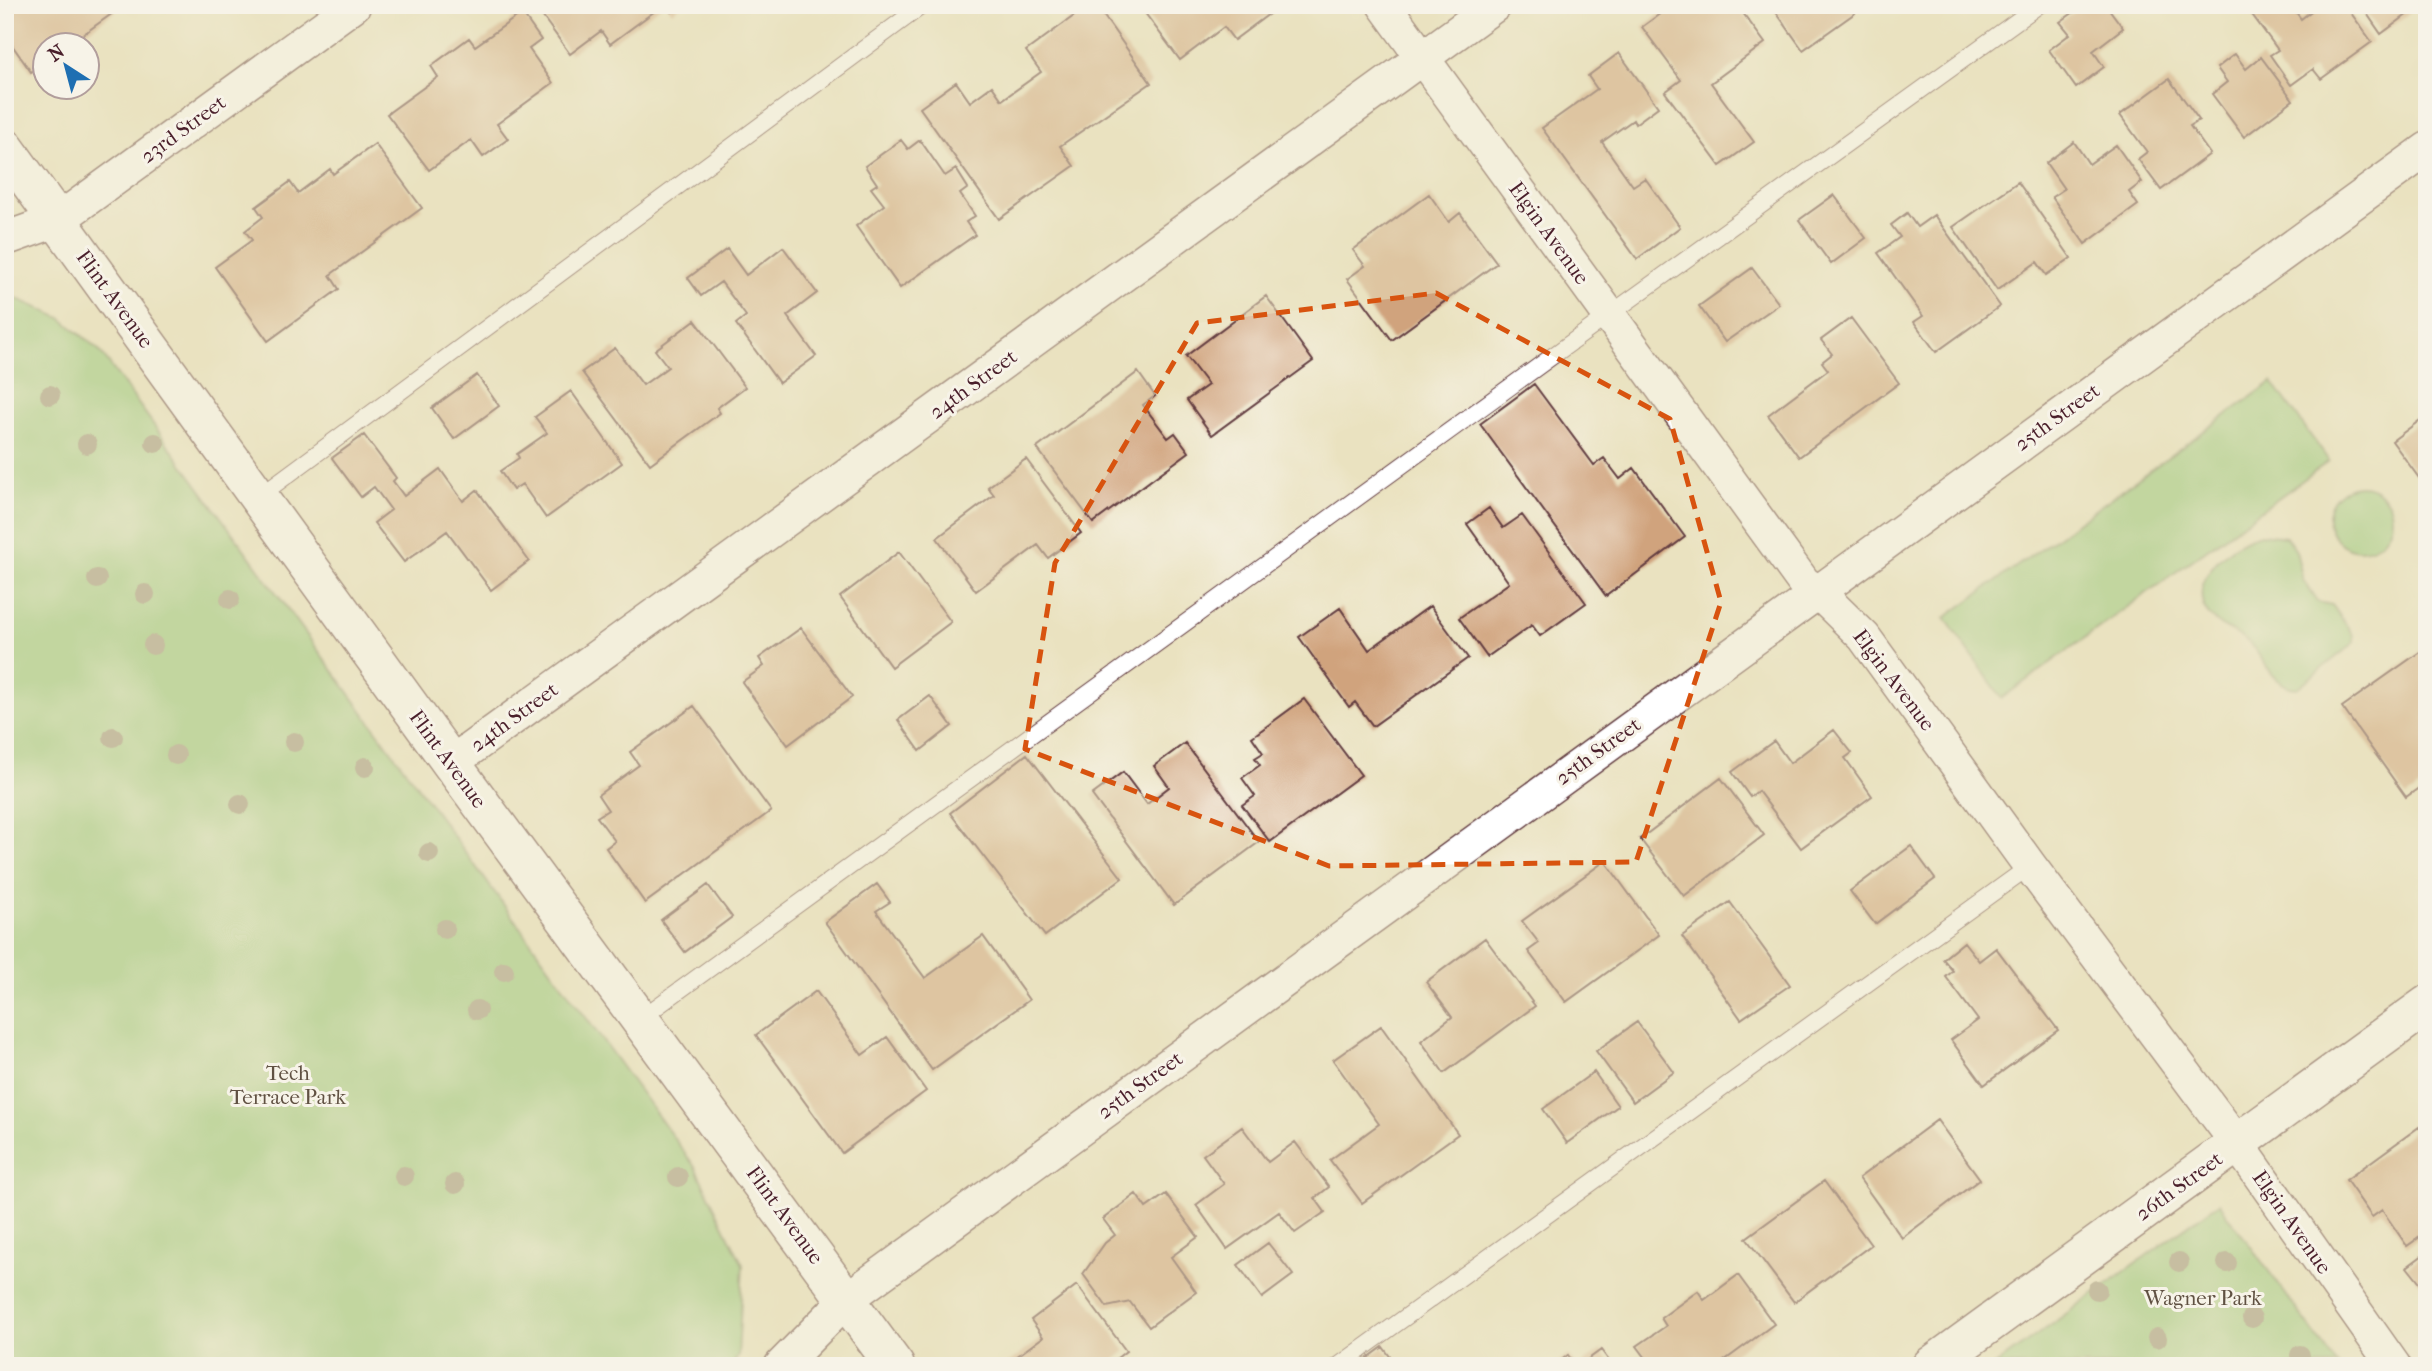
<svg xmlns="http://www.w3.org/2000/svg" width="2432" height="1371" font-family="'IM FELL French Canon',serif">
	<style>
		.green { fill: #93c779; stroke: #6e7352; stroke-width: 2 }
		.building { fill: #d0a37d }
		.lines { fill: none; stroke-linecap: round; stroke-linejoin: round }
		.service-casing { stroke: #623c41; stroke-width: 18 }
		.minor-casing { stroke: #623c41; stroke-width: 36 }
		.tertiary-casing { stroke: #623c41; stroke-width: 41 }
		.service { stroke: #fff; stroke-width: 16 }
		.minor { stroke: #fff; stroke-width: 33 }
		.tertiary { stroke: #fff; stroke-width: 38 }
		.tree { fill: #9e927b }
		.marked { fill: none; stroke: #d8530f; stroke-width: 5; stroke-dasharray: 14 9; stroke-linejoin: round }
		.labels { text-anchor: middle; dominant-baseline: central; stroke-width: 6; stroke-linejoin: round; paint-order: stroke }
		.street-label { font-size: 21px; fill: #4a1f2b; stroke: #f7f3e8 }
		.park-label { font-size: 21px; fill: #605142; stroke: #f7f3e8 }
	</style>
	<rect width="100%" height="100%" fill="#f7f3e8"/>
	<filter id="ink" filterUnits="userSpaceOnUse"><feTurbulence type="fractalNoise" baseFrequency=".0143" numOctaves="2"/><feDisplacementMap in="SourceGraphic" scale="14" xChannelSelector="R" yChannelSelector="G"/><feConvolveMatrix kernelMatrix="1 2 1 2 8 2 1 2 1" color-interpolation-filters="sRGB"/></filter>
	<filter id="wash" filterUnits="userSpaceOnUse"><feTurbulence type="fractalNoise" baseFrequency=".00686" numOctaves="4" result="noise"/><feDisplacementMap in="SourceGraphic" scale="28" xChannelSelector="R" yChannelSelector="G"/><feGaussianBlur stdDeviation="1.57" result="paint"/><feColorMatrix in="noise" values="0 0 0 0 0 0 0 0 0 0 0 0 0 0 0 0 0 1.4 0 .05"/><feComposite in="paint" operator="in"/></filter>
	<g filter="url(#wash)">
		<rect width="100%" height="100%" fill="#eae2c0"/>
		<path class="green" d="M 5,297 L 13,297 L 61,318 L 99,350 L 695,1167 L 743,1265 L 738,1356 L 732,1366 L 5,1366 Z
			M 2272,382 L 2329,461 L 2002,698 L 1945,618 Z
			M2328 518a32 32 0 1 1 64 0a32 32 0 1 1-64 0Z
			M 2261,534 L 2286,537 L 2296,551 L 2303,580 L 2318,602 L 2332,605 L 2354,636 L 2354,643 L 2297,688 C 2275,688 2265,661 2252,646 C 2240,632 2220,630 2209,615 C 2183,583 2231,540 2261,534 Z
			M 2219,1203 L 2338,1366 L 1994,1366 Z"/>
		<g id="blocks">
			<path class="building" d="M 5,5 L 124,5 L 67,46 L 46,46 L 46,61 L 31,72 L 5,35 Z
				M 550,5 L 663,5 L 610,44 L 601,31 L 570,54 L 540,13 Z
				M 667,5 L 681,5 L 672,12 Z
				M 1089,5 L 1096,5 L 1151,83 L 1060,146 L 1074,166 L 999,219 L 920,108 L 956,82 L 970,102 L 992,86 L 1002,100 L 1041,72 L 1026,51 Z
				M 1139,5 L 1281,5 L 1234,40 L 1224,27 L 1180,60 Z
				M 1672,5 L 1737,5 L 1765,43 L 1711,83 L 1754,142 L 1720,166 L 1665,92 L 1681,80 L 1642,27 Z
				M 1771,5 L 1849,5 L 1855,13 L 1803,50 Z
				M 2084,5 L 2106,5 L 2123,28 L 2093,51 L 2104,67 L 2076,88 L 2049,50 L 2070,34 L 2060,22 Z
				M 2245,5 L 2291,5 L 2301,19 L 2319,5 L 2345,5 L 2372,42 L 2321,79 L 2313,69 L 2291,85 L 2270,55 L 2278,50 Z
				M 2361,5 L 2420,5 L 2381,34 Z
				M 522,13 L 541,40 L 529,49 L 553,83 L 497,124 L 508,139 L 483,157 L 471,140 L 429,170 L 387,114 L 438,77 L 431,66 L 469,38 L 475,46 Z
				M 1619,53 L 1658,107 L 1635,124 L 1633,120 L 1602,142 L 1633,186 L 1645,178 L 1680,227 L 1637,259 L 1542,128 L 1597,89 L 1588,76 Z
				M 2235,54 L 2246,69 L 2261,57 L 2293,100 L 2244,137 L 2212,94 L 2227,82 L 2217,68 Z
				M 2169,79 L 2199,120 L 2190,126 L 2210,154 L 2161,190 L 2138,159 L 2147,152 L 2120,115 Z
				M 901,140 L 908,149 L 920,140 L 945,176 L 956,169 L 968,188 L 960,194 L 975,216 L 966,222 L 975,235 L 900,288 L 856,226 L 884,205 L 871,188 L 877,184 L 865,166 Z
				M 2074,142 L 2089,164 L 2116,145 L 2142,182 L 2129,192 L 2138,205 L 2085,244 L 2052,197 L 2064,189 L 2046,163 Z
				M 375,144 L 422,208 L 330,275 L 339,289 L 268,341 L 215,267 L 252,240 L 245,231 L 263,217 L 256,207 L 290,182 L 298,193 L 330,169 L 333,174 Z
				M 2018,182 L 2071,258 L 2046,275 L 2037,262 L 1997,290 L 1953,227 Z
				M 1429,194 L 1449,222 L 1460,213 L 1497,263 L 1392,340 L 1347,279 L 1365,266 L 1353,250 Z
				M 1834,195 L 1866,238 L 1831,264 L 1799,220 Z
				M 1907,213 L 1917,227 L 1934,215 L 2000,306 L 1936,352 L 1914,322 L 1923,316 L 1878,253 L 1900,237 L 1891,225 Z
				M 783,247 L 817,293 L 787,316 L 816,356 L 779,383 L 736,324 L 746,316 L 721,282 L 701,296 L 688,278 L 727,249 L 746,275 Z
				M 1752,268 L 1779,304 L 1725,342 L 1699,306 Z
				M 1266,296 L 1313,361 L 1212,435 L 1187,400 L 1208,385 L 1186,356 Z
				M 1851,318 L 1899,383 L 1799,457 L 1768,415 L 1828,370 L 1822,362 L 1832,354 L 1821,340 Z
				M 695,320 L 745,387 L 717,408 L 720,413 L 650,464 L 582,372 L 615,348 L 643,385 L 668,367 L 655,350 Z
				M 1138,372 L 1155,396 L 1143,405 L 1168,438 L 1175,433 L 1189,452 L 1093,523 L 1037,448 Z
				M 477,375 L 499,406 L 454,439 L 432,408 Z
				M 1534,384 L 1594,465 L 1604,458 L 1620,479 L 1634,468 L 1685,537 L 1606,596 L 1480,424 Z
				M 571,391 L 622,463 L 546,518 L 522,484 L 513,490 L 500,471 L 519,458 L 517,454 L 547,433 L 535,417 Z
				M 2427,415 L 2427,489 L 2392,441 Z
				M 364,435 L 396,478 L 393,481 L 404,496 L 440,469 L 463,501 L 477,490 L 529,561 L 491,590 L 447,531 L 404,562 L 374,523 L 391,510 L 374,487 L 361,497 L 332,458 Z
				M 1026,459 L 1081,533 L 1048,558 L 1038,545 L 976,591 L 937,538 L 994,495 L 988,487 Z
				M 1489,508 L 1503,528 L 1522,515 L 1586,603 L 1540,636 L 1532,625 L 1487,657 L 1459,618 L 1509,583 L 1467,524 Z
				M 899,552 L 951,622 L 891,667 L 840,597 Z
				M 1430,606 L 1468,658 L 1373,726 L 1355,702 L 1349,707 L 1299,637 L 1340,608 L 1369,650 Z
				M 801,628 L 852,697 L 788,745 L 742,682 L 764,666 L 759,658 Z
				M 2427,647 L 2427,782 L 2406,797 L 2342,707 Z
				M 930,696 L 952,726 L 920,751 L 898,720 Z
				M 1304,699 L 1361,775 L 1270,842 L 1242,805 L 1255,796 L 1242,778 L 1260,765 L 1255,758 L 1263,753 L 1252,737 Z
				M 694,706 L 771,811 L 645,903 L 606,848 L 615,841 L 597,817 L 608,810 L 598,795 L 639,765 L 630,752 Z
				M 1834,730 L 1852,753 L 1845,758 L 1872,796 L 1801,848 L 1758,791 L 1750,797 L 1732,772 L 1774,741 L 1790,763 Z
				M 1185,743 L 1259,842 L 1174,905 L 1092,795 L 1123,772 L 1147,804 L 1169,787 L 1154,766 Z
				M 1027,754 L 1122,878 L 1045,936 L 950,813 Z
				M 1721,778 L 1764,835 L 1684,896 L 1640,839 Z
				M 1911,846 L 1935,879 L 1875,924 L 1850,891 Z
				M 1605,861 L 1659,935 L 1566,1002 L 1528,951 L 1539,943 L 1522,921 Z
				M 877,884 L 890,902 L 876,911 L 925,978 L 983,936 L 1029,1000 L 932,1070 L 825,922 Z
				M 708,885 L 732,917 L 685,952 L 661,920 Z
				M 1730,902 L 1790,985 L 1741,1019 L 1682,936 Z
				M 1485,938 L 1535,1006 L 1444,1073 L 1421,1041 L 1452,1017 L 1426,982 Z
				M 1964,942 L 1979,961 L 1996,948 L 2058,1030 L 1984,1085 L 1951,1040 L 1978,1020 L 1946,977 L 1953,971 L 1943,959 Z
				M 816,991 L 862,1055 L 887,1037 L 926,1091 L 842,1153 L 756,1035 Z
				M 1637,1022 L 1674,1072 L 1633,1102 L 1596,1051 Z
				M 1381,1026 L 1458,1134 L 1362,1203 L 1330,1160 L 1379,1124 L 1333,1060 Z
				M 1594,1072 L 1618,1106 L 1567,1143 L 1543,1109 Z
				M 1937,1120 L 1980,1179 L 1902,1238 L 1859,1178 Z
				M 1242,1127 L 1268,1162 L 1295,1142 L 1329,1187 L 1315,1198 L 1325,1212 L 1295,1233 L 1279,1212 L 1227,1249 L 1196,1205 L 1224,1184 L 1203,1155 Z
				M 2419,1127 L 2427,1139 L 2427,1185 L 2422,1188 L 2427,1195 L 2427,1232 L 2407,1246 L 2382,1210 L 2372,1217 L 2346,1180 Z
				M 1824,1181 L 1871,1245 L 1794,1302 L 1746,1238 Z
				M 1136,1194 L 1146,1208 L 1166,1194 L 1198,1237 L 1171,1257 L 1196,1292 L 1149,1327 L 1130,1302 L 1107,1307 L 1083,1274 L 1105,1243 L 1115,1235 L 1103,1219 Z
				M 1268,1243 L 1293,1275 L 1262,1298 L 1238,1265 Z
				M 2427,1252 L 2427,1292 L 2407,1267 Z
				M 1738,1275 L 1774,1324 L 1717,1366 L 1652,1366 L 1637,1346 L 1666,1326 L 1661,1318 L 1698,1291 L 1704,1300 Z
				M 1077,1285 L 1126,1351 L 1107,1366 L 1004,1366 L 1043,1337 L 1031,1320 Z
				M 1383,1347 L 1397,1366 L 1357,1366 Z
				M 1601,1350 L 1613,1366 L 1579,1366 Z
				M 1568,1355 L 1576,1366 L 1554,1366 Z"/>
		</g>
	</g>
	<g filter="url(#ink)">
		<use href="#blocks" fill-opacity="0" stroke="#623c41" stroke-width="2"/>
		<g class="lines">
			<defs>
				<path id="service" d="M 258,497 L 923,5
					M 640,1019 L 1609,315 L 2039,5
					M 1338,1366 L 2030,866"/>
				<path id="minor" d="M 1384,5 L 1804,583 L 1817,591 L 1864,637 L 2030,866 L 2237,1143 L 2394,1366
					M 5,239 L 58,220 L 354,5
					M 451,763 L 1495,5
					M 781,1366 L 847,1299 L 2427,149"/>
				<path id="tertiary" d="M 5,148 L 451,763 L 895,1366
					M 1931,1366 L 2427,1005"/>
			</defs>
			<use href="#service" class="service-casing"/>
			<use href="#minor" class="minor-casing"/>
			<use href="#tertiary" class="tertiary-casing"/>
			<use href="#service" class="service"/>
			<use href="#minor" class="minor"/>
			<use href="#tertiary" class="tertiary"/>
		</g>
		<g class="tree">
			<circle cx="50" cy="395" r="10"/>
			<circle cx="155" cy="443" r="10"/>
			<circle cx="87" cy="444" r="10"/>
			<circle cx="97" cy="579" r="10"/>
			<circle cx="145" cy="594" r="10"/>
			<circle cx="230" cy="599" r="10"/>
			<circle cx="153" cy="645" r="10"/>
			<circle cx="113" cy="737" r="10"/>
			<circle cx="294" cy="742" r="10"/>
			<circle cx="176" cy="755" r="10"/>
			<circle cx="365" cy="767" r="10"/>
			<circle cx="240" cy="804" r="10"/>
			<circle cx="429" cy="853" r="10"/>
			<circle cx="445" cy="929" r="10"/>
			<circle cx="504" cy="971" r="10"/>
			<circle cx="477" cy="1010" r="10"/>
			<circle cx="404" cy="1176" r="10"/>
			<circle cx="678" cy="1177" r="10"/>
			<circle cx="455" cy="1184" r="10"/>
			<circle cx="2179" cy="1262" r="10"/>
			<circle cx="2227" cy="1263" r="10"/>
			<circle cx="2097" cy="1290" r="10"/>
			<circle cx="2252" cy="1318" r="10"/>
			<circle cx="2157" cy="1338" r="10"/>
			<circle cx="2300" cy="1355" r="10"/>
		</g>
	</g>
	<path d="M0 0H2432V1371H0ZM 1436,293 L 1670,419 L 1721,602 L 1636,862 L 1329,866 L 1025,749 L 1055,563 L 1197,323 Z" fill="#eae2c0" fill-opacity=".55" fill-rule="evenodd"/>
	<path class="marked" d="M 1436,293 L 1670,419 L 1721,602 L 1636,862 L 1329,866 L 1025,749 L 1055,563 L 1197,323 Z"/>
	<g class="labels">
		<g class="street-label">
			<text transform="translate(183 129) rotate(-36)">23rd Street</text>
			<text transform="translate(1549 233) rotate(54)">Elgin Avenue</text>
			<text transform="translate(115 299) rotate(54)">Flint Avenue</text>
			<text transform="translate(973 384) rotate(-36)">24th Street</text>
			<text transform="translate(2057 417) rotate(-36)">25th Street</text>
			<text transform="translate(1894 680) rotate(53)">Elgin Avenue</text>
			<text transform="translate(514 717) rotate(-36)">24th Street</text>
			<text transform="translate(1598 751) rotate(-36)">25th Street</text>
			<text transform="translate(448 759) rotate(54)">Flint Avenue</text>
			<text transform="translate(1140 1085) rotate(-36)">25th Street</text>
			<text transform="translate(2179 1186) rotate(-36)">26th Street</text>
			<text transform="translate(785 1215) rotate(54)">Flint Avenue</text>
			<text transform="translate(2292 1222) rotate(55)">Elgin Avenue</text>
		</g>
		<g class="park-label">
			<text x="288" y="1073">Tech<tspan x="288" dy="24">Terrace Park</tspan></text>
			<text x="2203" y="1298">Wagner Park</text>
		</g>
	</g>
	<rect width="2432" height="1371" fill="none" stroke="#f7f3e8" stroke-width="28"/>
	<g transform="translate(66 66) rotate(324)"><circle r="33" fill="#f7f3e8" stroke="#b29e9c" stroke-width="2"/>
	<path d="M0-5L12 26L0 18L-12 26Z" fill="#1f6fb2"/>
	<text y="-10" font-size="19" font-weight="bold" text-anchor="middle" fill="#4a1f2b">N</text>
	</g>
</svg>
